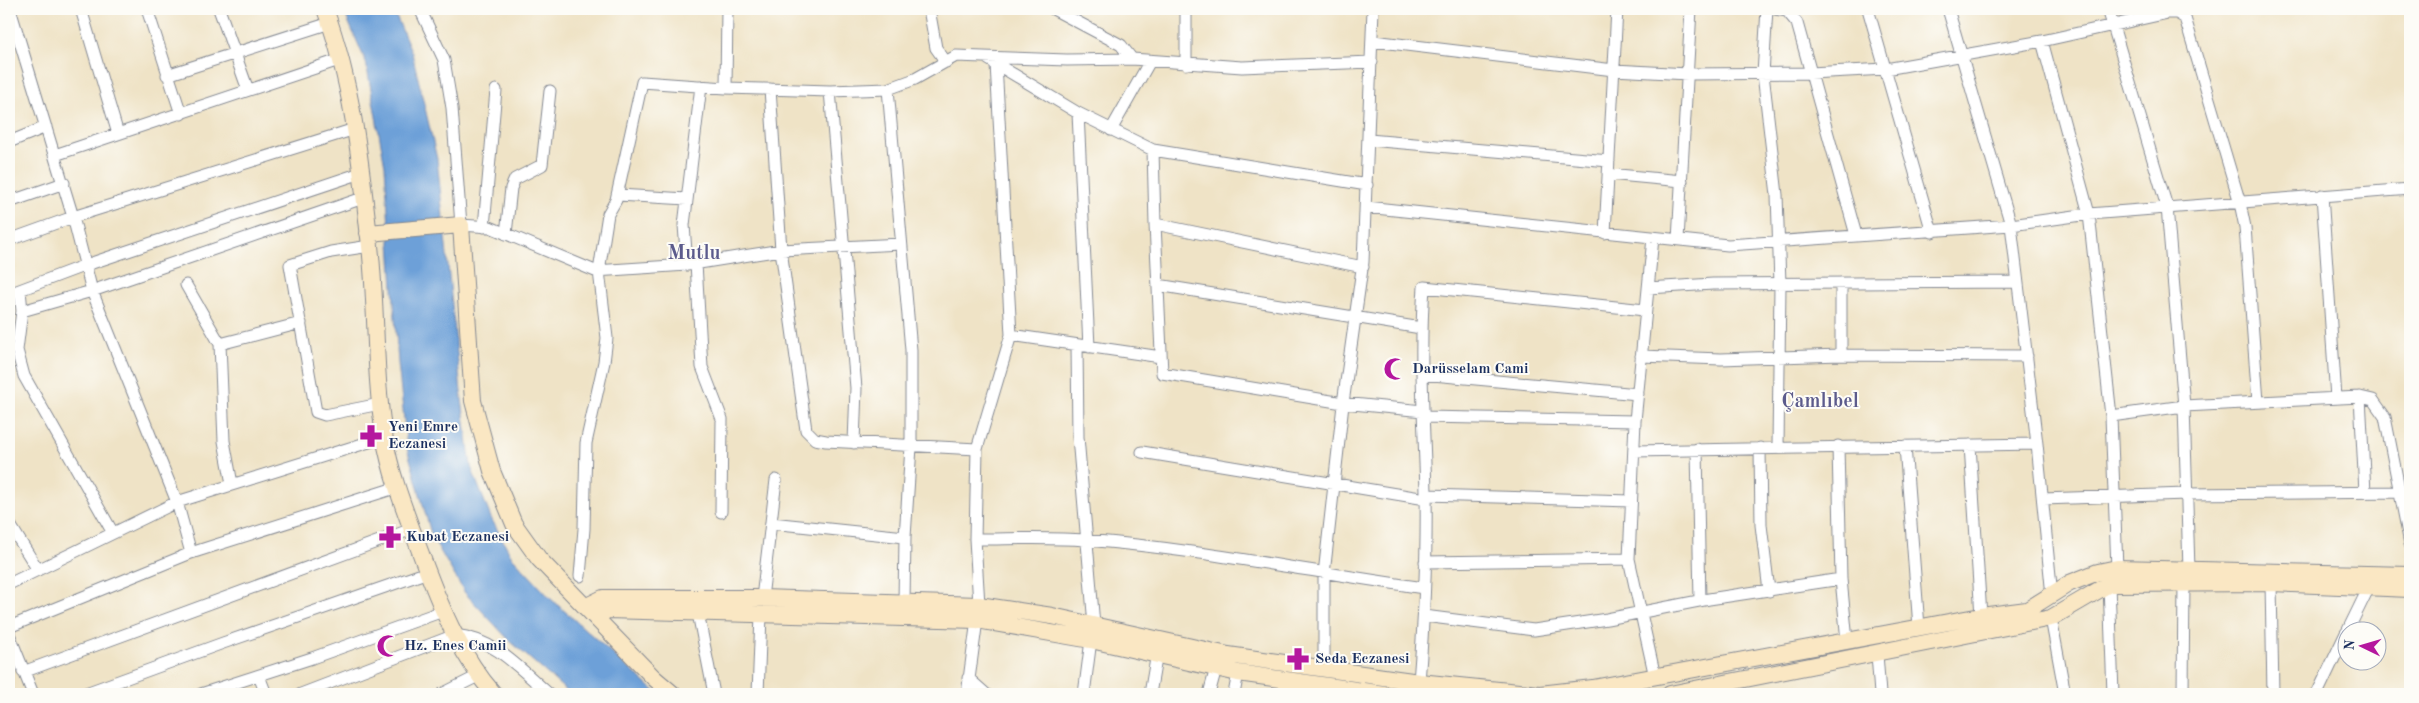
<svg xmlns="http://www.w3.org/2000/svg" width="2419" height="703" font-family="'Old Standard TT',serif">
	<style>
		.water { fill: #6da0d8; stroke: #44689b }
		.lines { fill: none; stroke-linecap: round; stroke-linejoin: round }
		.minor-casing { stroke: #858992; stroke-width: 13 }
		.secondary-casing { stroke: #858992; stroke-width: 18 }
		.minor { stroke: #fff; stroke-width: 11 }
		.secondary { stroke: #fae7c3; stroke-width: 16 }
		.labels { text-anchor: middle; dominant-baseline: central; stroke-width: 4; stroke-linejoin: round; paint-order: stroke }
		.poi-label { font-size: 15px; font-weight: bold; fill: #1b2f5e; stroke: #fdfcf7; text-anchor: start }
		.district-label { font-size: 20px; font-weight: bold; fill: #5c5b8c; stroke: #fdfcf7 }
	</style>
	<rect width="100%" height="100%" fill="#fdfcf7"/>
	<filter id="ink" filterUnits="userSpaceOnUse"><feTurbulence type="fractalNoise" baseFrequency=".02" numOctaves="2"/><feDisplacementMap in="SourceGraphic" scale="10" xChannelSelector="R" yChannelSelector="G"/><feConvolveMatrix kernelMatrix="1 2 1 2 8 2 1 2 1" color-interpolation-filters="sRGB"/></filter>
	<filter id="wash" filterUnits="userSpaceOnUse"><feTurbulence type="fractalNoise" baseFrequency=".0096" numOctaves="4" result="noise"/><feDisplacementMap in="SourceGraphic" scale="20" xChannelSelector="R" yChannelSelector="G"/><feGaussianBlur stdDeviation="1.12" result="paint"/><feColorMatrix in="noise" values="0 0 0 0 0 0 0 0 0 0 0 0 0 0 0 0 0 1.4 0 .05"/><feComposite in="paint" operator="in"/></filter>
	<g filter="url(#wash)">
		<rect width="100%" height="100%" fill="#efe3c6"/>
		<path class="water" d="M 343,9 L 393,9 L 412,53 L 437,159 L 461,392 L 471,467 L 491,518 L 512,557 L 551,599 L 658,694 L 570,694 L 510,641 L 465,593 L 432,537 L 407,448 L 398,363 L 385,166 L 366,62 Z"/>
	</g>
	<g filter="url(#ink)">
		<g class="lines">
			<defs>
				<path id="minor" d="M 10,9 L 73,217 L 92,291 L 177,502 L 191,553
					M 81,9 L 118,134
					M 147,9 L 181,114
					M 219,9 L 248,90
					M 420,9 L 444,60 L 452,108 L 461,225 L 490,227 L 595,271 L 687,265 L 781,250 L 901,244
					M 929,9 L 936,48 L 946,62
					M 1053,9 L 1121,45 L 1132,59
					M 1767,9 L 1763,74 L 1777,195 L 1780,284 L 1778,447
					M 1775,9 L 1787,11 L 1797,23 L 1856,235
					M 1868,9 L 1932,232
					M 1948,9 L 2011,225 L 2037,444 L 2052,596
					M 2108,9 L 2167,207 L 2184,406 L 2189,570
					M 1373,41 L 1614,70 L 1688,74 L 1810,73 L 1886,69 L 2042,41 L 2168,13 L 2177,13 L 2185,18 L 2240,203 L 2245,227 L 2258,402
					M 2042,41 L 2089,214 L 2111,416 L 2117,568
					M 988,59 L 1078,113 L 1153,150 L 1367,185
					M 1186,64 L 1186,9
					M 167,75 L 330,23
					M 726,88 L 727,9
					M 770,89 L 781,250 L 806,430 L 815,439 L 826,441 L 977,449 L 975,539 L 979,605
					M 888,89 L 911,350 L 911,447 L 905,537 L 904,602
					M 830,91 L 856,388 L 854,443
					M 1078,113 L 1089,347
					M 1111,130 L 1150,61
					M 1369,140 L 1609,161
					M 9,142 L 46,127
					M 1153,150 L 1155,224
					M 55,155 L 342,59
					M 1608,174 L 1682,181
					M 618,195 L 687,199
					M 2322,195 L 2336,398
					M 9,202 L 64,183
					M 1366,207 L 1728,245 L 2011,225 L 2089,214 L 2410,189
					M 484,227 L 496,90
					M 1605,233 L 1617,9
					M 506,234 L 511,188 L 515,179 L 542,165 L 550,91
					M 1653,238 L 1635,421 L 1629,559 L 1655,677
					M 9,240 L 73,217 L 355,129
					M 1678,240 L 1691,9
					M 370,246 L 331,252 L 290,265 L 316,412 L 325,415 L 380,404
					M 696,263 L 702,367 L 722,419 L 721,512
					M 687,265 L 684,225 L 701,86
					M 1363,267 L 1155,224 L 1162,373 L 1343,403 L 1423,411
					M 1841,283 L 1841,355
					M 186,285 L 220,344 L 224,441 L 232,484
					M 1158,285 L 1421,328
					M 1648,288 L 1713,284 L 2017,282
					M 20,290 L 22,311 L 17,350 L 24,376 L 113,533
					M 9,294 L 86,265 L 361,173
					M 22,311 L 92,291 L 363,198
					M 1011,335 L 1161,357
					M 220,344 L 301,323
					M 1077,345 L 1078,437 L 1094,625
					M 1641,356 L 1721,359 L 1841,355 L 2027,356
					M 1422,374 L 1638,394
					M 2360,397 L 2365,492
					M 2111,416 L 2184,406 L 2360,397 L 2373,400 L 2385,417 L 2410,544
					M 1424,417 L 1635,421
					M 1970,445 L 1981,616
					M 1838,446 L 1841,579 L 1847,641
					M 1905,446 L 1919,627
					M 1760,448 L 1761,525 L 1769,591
					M 977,449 L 1011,335 L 996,64
					M 1697,449 L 1700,601
					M 1634,451 L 2037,444
					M 1142,452 L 1426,499
					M 1426,495 L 1631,501
					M 2043,499 L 2186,494 L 2401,492
					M 9,523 L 38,570
					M 771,523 L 905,537
					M 975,539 C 1011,539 1049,537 1085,540 C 1199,549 1311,572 1424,588
					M 1425,562 L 1629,559
					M 580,576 L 584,529 L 586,443 L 604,362 L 607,338 L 599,271 L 608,214 L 616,200 L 642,82 L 726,88 L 830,91 L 888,89 L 915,79 L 956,56 L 1067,60 L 1132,59 L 1242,67 L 1372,62
					M 2271,583 L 2273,694
					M 9,584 L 177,502 L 385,437
					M 2109,584 L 2113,694
					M 762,598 L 776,480
					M 698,613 L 714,694
					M 1424,616 L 1534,630 L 1607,619 L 1709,599 L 1841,579
					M 2051,618 L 2065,694
					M 9,627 L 191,553 L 398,487
					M 2348,630 L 2369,587
					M 9,634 L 33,694
					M 1877,654 L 1880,694
					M 1324,669 L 1324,574 L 1344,396 L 1363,262 L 1373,9
					M 23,672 L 412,529
					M 259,676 L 266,694
					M 968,678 L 986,694
					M 1419,682 C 1424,619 1427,556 1426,492 C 1424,424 1419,355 1424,287 L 1645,310
					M 83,694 L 223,643 L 428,572
					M 201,694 L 312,658 L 443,611
					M 301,694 L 455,635 C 495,639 520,669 549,694
					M 442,694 L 478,676
					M 758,694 L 761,615
					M 967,694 L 977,620
					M 1084,694 L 1091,640
					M 1150,694 L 1157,653
					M 1209,694 L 1216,668
					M 1234,694 L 1238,673
					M 2183,694 L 2184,582
					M 2317,694 L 2346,633"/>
				<path id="secondary" d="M 325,9 C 353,85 361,166 370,246 C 377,309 374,373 384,435 C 391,479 410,523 425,565 C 442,610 462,658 494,694
					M 368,233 L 461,225 L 473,401 L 492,471 L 514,524 L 539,559 L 654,678 L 673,694
					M 585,607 L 603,598 L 762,598 L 979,605 L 1052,616 L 1228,655 L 1419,682 L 1539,694
					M 596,618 L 607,610 L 977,620 L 1091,640 L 1238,673 L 1384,694
					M 1540,694 L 1593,688 L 1981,616 L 2027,610 L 2070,583 L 2098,572 L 2117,568 L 2410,575
					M 1670,694 L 2051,618 L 2109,584 L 2271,583 L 2410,589"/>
			</defs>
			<use href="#minor" class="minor-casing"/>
			<use href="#secondary" class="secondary-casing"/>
			<use href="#minor" class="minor"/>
			<use href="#secondary" class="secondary"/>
		</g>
	</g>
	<defs>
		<symbol id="mosque-bare" viewBox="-9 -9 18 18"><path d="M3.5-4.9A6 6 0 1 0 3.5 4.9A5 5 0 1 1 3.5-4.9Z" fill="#b5179e" stroke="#fdfcf7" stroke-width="2.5" paint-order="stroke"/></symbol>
		<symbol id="pharmacy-bare" viewBox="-9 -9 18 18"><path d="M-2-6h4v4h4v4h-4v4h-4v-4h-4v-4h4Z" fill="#b5179e" stroke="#fdfcf7" stroke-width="2.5" paint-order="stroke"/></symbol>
	</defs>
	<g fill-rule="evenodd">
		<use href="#mosque-bare" x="1379" y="353" width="32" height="32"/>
		<use href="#pharmacy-bare" x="355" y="420" width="32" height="32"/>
		<use href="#pharmacy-bare" x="374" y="521" width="32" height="32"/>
		<use href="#mosque-bare" x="372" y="630" width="32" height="32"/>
		<use href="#pharmacy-bare" x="1282" y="643" width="32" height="32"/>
	</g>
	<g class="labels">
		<g class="poi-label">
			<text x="1412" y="369">Darüsselam Cami</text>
			<text x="388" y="427">Yeni Emre<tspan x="388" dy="17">Eczanesi</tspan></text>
			<text x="406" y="537">Kubat Eczanesi</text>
			<text x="404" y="646">Hz. Enes Camii</text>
			<text x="1315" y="659">Seda Eczanesi</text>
		</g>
		<g class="district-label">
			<text x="694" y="254">Mutlu</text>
			<text x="1820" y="402">Çamlıbel</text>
		</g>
	</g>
	<rect width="2419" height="703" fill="none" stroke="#fdfcf7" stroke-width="30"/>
	<g transform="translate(2362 646) rotate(275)"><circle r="24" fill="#fdfcf7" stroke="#a3aaba"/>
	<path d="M0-4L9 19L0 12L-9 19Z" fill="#b5179e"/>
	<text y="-8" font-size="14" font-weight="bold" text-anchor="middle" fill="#1b2f5e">N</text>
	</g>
</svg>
